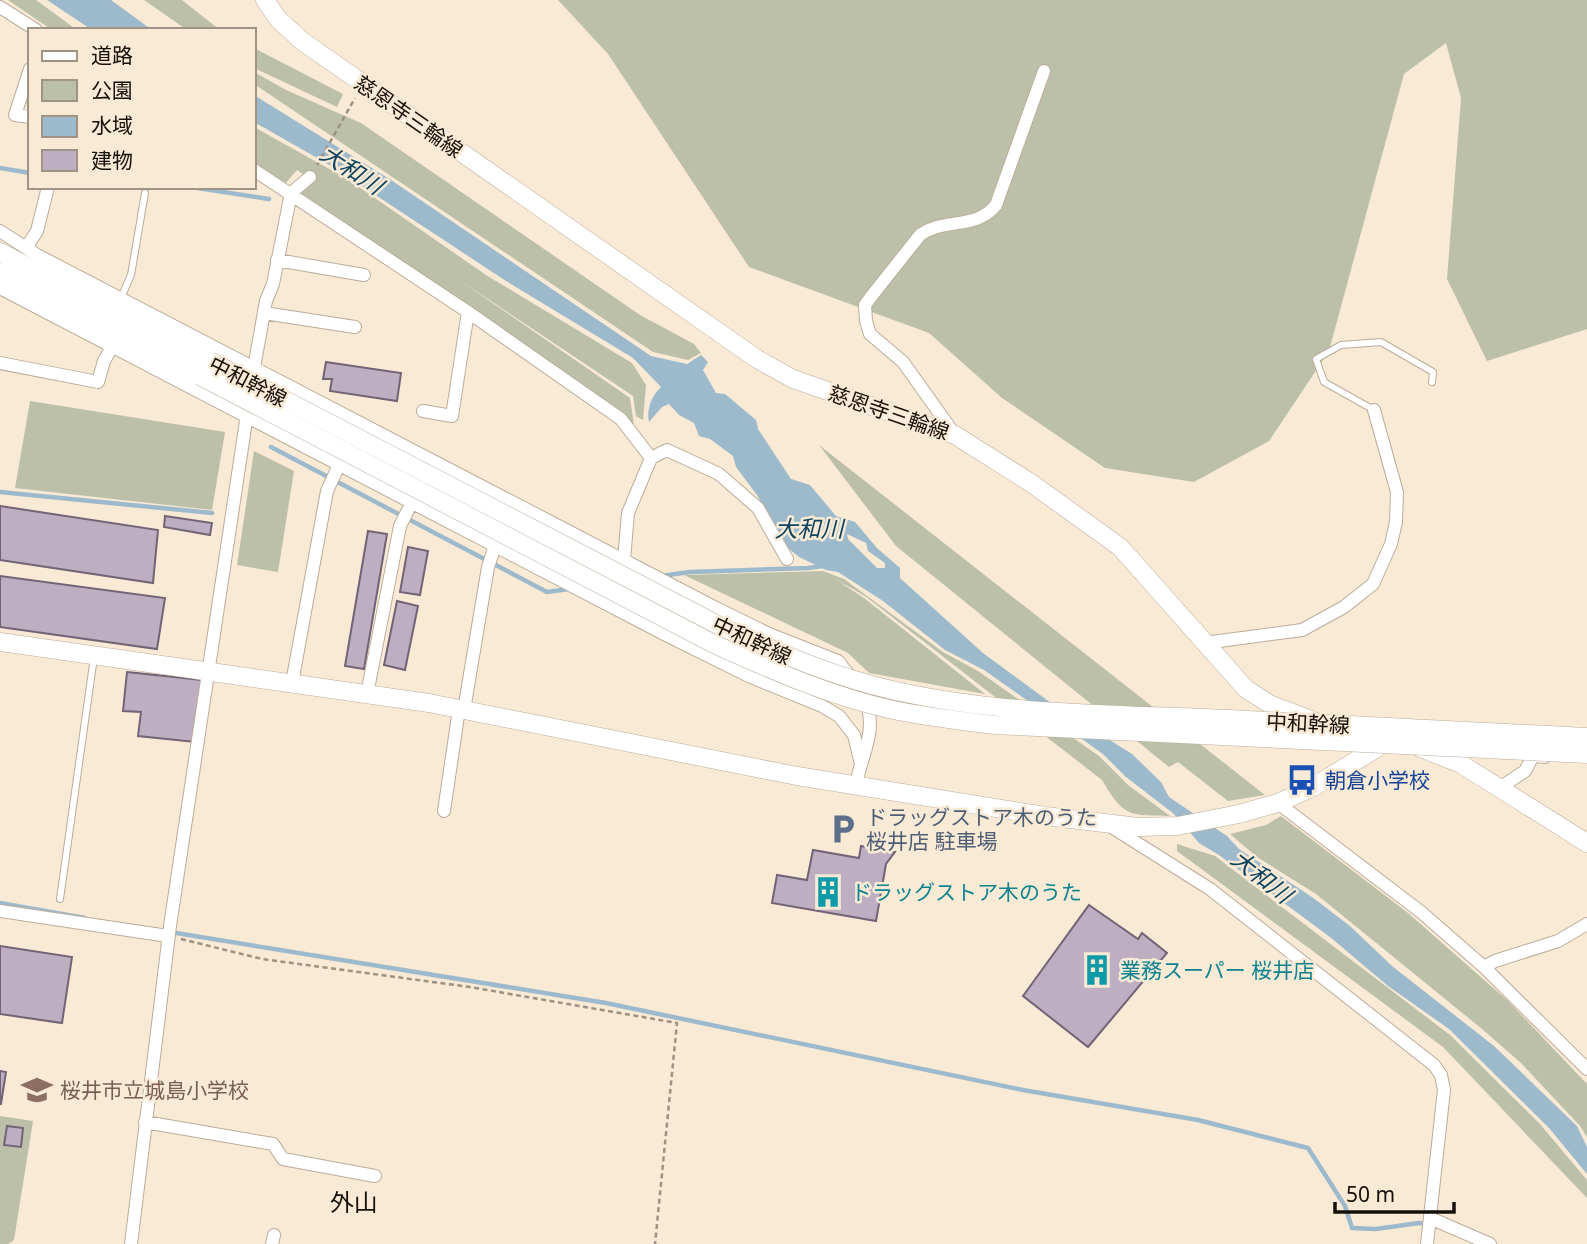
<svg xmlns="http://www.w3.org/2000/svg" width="1587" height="1244" font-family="'Noto Sans','Noto Sans JP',sans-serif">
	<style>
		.green { fill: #bcc0a8 }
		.water { fill: #9dbacd; fill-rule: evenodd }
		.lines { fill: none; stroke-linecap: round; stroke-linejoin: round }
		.stream { stroke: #9dbacd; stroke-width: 4.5 }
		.building { fill: #bdaec2; stroke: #726476; stroke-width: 2 }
		.lane-casing { stroke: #bbac99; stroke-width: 8 }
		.street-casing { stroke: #bbac99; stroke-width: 14 }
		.secondary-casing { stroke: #bbac99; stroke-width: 19 }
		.path { stroke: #9c9182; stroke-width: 2.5; stroke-dasharray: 5 3.5; stroke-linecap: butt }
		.lane { stroke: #fff; stroke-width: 6 }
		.street { stroke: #fff; stroke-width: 12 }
		.secondary { stroke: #fff; stroke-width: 18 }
		.secondary-bridge-casing { stroke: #bbac99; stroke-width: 19; stroke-linecap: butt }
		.secondary-bridge { stroke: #fff; stroke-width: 18 }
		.labels { text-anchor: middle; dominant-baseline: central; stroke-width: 5; stroke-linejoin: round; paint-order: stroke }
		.street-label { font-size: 21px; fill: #151009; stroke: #f9ead6 }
		.transit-label { font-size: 21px; fill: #164399; stroke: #f9ead6; text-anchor: start }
		.service-label { font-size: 21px; fill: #4e5e75; stroke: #f9ead6; text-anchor: start }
		.culture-label { font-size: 21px; fill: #0d838f; stroke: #f9ead6; text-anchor: start }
		.education-label { font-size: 21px; fill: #785e54; stroke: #f9ead6; text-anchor: start }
		.water-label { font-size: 23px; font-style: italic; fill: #0b425e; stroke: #f9ead6 }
		.quarter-label { font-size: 24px; fill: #151009; stroke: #f9ead6 }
	</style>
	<rect width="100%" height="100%" fill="#f9ead6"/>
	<path class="green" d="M 8,0 L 36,0 L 77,30 L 52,30 Z
		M 144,0 L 182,0 L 220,30 L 187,30 Z
		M 558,0 L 1587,0 L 1587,329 L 1487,361 L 1447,279 L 1461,98 L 1446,43 L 1404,74 L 1329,351 L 1269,441 L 1194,482 L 1105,468 L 1002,398 L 929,333 L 749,267 L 608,54 Z
		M 254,48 L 343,94 L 337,107 L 254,68 Z
		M 254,72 L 286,90 L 361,123 L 640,315 L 694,344 L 701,353 L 688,360 L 653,352 L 254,84 Z
		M 254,127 L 349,180 L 486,275 L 632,363 L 646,385 L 643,420 L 636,416 L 633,396 L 461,281 L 630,398 L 635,432 L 293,190 L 309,178 L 297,170 L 285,184 L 254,163 Z
		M 30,401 L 225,432 L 212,510 L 15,488 Z
		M 819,445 L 1265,795 L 1228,801 L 1178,762 L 1169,767 L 896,546 Z
		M 254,451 L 294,471 L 278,572 L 237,565 Z
		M 823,571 L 844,579 L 943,652 L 978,671 L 1099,756 L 1128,785 L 1170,816 C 1128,815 1124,817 1102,780 L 865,596 L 835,579 L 864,598 L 985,694 L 869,673 L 848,653 L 684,575 Z
		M 1281,816 L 1408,913 L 1508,1001 L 1587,1084 L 1587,1137 L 1580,1126 L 1521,1063 L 1482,1029 L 1316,894 L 1257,857 L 1230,834 L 1266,825 Z
		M 1177,844 L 1215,856 L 1450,1035 L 1540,1124 L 1587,1180 L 1587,1198 L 1443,1047 L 1177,851 Z
		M 0,1116 L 33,1121 L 14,1240 L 8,1244 L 0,1244 Z"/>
	<path class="water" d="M 47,0 L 111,0 L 152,30 L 92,30 Z
		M 254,95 L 391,180 L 651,356 L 687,364 L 701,355 L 708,362 L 703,370 L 716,393 L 725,394 L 756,420 L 758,429 L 791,479 L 810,485 L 836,516 L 855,522 L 877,548 L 900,568 L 900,578 L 983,653 L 1051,703 L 1132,754 L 1161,782 L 1169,797 L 1227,836 L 1239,849 L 1312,897 L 1350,926 L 1392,966 L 1494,1046 L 1577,1126 L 1587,1147 L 1587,1174 L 1549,1128 L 1449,1029 L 1388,986 L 1330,937 L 1219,855 L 1199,843 L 1174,814 L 1126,777 L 1103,754 L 984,670 L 945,650 L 883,601 L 838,572 L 826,570 L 799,557 L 788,548 L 757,495 L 736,467 L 733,456 L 710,439 L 699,436 L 694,423 L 679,415 L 669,404 L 662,407 L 649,422 C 646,410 652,395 661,387 L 633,358 L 506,281 L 333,167 L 254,122 ZM 847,534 L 866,543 L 868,551 L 885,563 L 885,568 L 877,568 L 848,539 Z"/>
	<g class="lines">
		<path class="stream" d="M 0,168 L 30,173
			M 191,187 L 269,199
			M 271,447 L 547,592 L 569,589
			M 0,492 L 212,513
			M 661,576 L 690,572 L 808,568 L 823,566
			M 0,903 L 85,918
			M 170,932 L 606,1003 L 1023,1090 L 1198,1120 L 1308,1148 L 1345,1206 L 1352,1228 L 1376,1229 L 1419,1223 L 1429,1224"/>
	</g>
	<path class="building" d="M 326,362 L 401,373 L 397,401 L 330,391 L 332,379 L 323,379 Z
		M 0,506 L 158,530 L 153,583 L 0,560 Z
		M 165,516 L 212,523 L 210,535 L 164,527 Z
		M 368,531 L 387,534 L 364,669 L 345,666 Z
		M 408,547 L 428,551 L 420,595 L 400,592 Z
		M 0,576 L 165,598 L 157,649 L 0,627 Z
		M 397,601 L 418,606 L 405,670 L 384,665 Z
		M 127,672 L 202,680 L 195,742 L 138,736 L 141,712 L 123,711 Z
		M 861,846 L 895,852 L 886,864 L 876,921 L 772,903 L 777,875 L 807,880 L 813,850 L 859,858 Z
		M 1089,905 L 1138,939 L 1142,933 L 1167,953 L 1088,1047 L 1023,996 Z
		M 0,946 L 72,957 L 62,1023 L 0,1014 Z
		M 0,1071 L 6,1072 L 1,1104 L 0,1104 Z
		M 7,1126 L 23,1128 L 21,1147 L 4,1145 Z"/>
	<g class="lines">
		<defs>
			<path id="lane" d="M 121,298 L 131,275 L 145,193
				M 1374,410 L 1324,382 L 1316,359 L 1341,345 L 1381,342 L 1433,372 L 1432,382
				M 60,899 L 94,657"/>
			<path id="street" d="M 0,7 L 36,30
				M 30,69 L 15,115 L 30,117
				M 254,170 L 468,312 L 621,419 L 651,458 L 628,513 L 624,560
				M 0,231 L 37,255 L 716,608 L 769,634 L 838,661 L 852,679
				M 26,248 L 37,231 L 48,187
				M 277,260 L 364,275
				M 0,288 L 666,635 L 751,677 L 822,706 L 839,716 L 854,735 L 860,760
				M 264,313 L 355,327
				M 0,363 L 98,382 L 104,361 L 112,347
				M 423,411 L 452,416 L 468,312
				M 955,435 L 903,362 L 870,334 L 866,321 L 865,305 L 870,298 L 920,235 C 946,217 976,230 996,205 L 1044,71
				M 651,458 L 667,450 L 719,474 L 758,508 L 787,559
				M 1204,643 L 1302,630 L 1344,607 L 1373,584 L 1391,544 L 1396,522 L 1397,492 L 1374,410
				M 292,683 L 327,491 L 339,465
				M 367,694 L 400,526 L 412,502
				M 464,710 L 488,567 L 495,546
				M 856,785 C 862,751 877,735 866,700
				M 1501,787 L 1525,771 L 1533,756 L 1545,757
				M 1278,803 L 1421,912 L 1484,967 L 1587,1069
				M 444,811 L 459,709
				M 1110,826 L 1210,889 L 1434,1065 L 1441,1075 L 1444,1090 L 1427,1244
				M 0,911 L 168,936
				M 1484,967 L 1495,961 L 1558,941 L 1587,924
				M 145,1122 L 273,1144 L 283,1159 L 375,1176
				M 1430,1218 L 1490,1244
				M 131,1244 L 170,926 L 254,368 L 266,301 L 273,284 L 291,193 L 310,177
				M 272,1244 L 274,1235"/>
			<path id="secondary" d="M 265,0 L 278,19 L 302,41 L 757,359 L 793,379 L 955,435 L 1031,483 L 1120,547 L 1246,689 L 1271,705 L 1314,721
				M 0,252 L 210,361
				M 0,272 L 200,376
				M 0,642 L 429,703 L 797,776 L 1045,816 L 1138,827 L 1177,826 L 1239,814 L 1278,803 L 1313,787 L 1390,740
				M 1418,747 L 1461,764 L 1587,843"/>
		</defs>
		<use href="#lane" class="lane-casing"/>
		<use href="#street" class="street-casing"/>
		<use href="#secondary" class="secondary-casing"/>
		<path class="path" d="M 317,165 L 355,98
			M 181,939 L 262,959 L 470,987 L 677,1023 L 655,1244"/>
		<use href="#lane" class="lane"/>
		<use href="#street" class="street"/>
		<use href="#secondary" class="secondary"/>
		<defs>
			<path id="secondary-bridge" d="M 210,361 L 718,625 C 776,652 833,677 896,691 C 1004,715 1117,714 1228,719 C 1347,725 1467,731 1587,737
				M 200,376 L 712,643 C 771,670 830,696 893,710 C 927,717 961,721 995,725 L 1587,754"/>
		</defs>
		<use href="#secondary-bridge" class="secondary-bridge-casing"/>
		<use href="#secondary-bridge" class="secondary-bridge"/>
	</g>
	<defs>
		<symbol id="bus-bare" viewBox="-9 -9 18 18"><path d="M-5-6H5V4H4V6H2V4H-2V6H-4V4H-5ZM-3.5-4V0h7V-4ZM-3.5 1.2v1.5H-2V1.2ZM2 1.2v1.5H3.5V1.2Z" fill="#1a4fb4" stroke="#f9ead6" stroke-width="2.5" paint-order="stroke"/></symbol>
		<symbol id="parking-bare" viewBox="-9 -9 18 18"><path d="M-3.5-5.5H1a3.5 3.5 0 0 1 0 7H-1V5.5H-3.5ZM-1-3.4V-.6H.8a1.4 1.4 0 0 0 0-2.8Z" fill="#5c6f8a" stroke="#f9ead6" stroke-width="2.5" paint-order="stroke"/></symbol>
		<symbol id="building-bare" viewBox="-9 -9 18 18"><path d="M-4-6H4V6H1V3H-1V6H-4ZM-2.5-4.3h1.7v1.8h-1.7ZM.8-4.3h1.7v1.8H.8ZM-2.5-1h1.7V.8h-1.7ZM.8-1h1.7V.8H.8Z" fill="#0f9aa8" stroke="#f9ead6" stroke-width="2.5" paint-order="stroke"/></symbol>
		<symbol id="school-bare" viewBox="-9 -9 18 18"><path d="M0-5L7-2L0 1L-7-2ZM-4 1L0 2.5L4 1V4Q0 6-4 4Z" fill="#8d6e63" stroke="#f9ead6" stroke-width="2.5" paint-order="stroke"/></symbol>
	</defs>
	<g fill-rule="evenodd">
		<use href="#bus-bare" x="1280" y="758" width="44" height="44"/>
		<use href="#parking-bare" x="821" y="807" width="44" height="44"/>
		<use href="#building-bare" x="806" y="870" width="44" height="44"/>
		<use href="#building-bare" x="1075" y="948" width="44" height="44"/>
		<use href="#school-bare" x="15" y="1068" width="44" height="44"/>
	</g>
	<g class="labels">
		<g class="street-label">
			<text transform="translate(409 116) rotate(35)">慈恩寺三輪線</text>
			<text transform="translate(248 381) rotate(27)">中和幹線</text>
			<text transform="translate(889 412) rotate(19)">慈恩寺三輪線</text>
			<text transform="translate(752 640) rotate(25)">中和幹線</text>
			<text transform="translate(1308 723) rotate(3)">中和幹線</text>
		</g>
		<g class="transit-label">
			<text x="1325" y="780">朝倉小学校</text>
		</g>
		<g class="service-label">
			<text x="866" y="817">ドラッグストア木のうた<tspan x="866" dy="24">桜井店 駐車場</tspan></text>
		</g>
		<g class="culture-label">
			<text x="851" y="892">ドラッグストア木のうた</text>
			<text x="1120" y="970">業務スーパー 桜井店</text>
		</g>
		<g class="education-label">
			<text x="60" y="1090">桜井市立城島小学校</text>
		</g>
		<g class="water-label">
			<text transform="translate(352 169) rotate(33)">大和川</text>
			<text x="809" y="528">大和川</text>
			<text transform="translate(1262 876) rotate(38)">大和川</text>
		</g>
		<g class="quarter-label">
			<text x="354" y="1201">外山</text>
		</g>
	</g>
	<rect x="28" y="28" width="228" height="161" fill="#f9ead6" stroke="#9e9384" stroke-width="2"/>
	<rect x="42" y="51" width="35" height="10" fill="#ffffff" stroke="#9e9384" stroke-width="2"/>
	<text x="91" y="63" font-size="21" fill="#151009">道路</text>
	<rect x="42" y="80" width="35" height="21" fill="#bcc0a8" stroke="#9e9384" stroke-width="2"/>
	<text x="91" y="98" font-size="21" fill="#151009">公園</text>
	<rect x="42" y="116" width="35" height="21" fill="#9dbacd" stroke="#9e9384" stroke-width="2"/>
	<text x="91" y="133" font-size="21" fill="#151009">水域</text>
	<rect x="42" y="150" width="35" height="21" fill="#bdaec2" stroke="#9e9384" stroke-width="2"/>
	<text x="91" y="168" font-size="21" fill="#151009">建物</text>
	<path d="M1335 1202v10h119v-10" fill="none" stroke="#151009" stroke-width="3.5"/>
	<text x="1346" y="1202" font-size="21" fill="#151009" stroke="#f9ead6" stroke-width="5" paint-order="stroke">50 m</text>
</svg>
